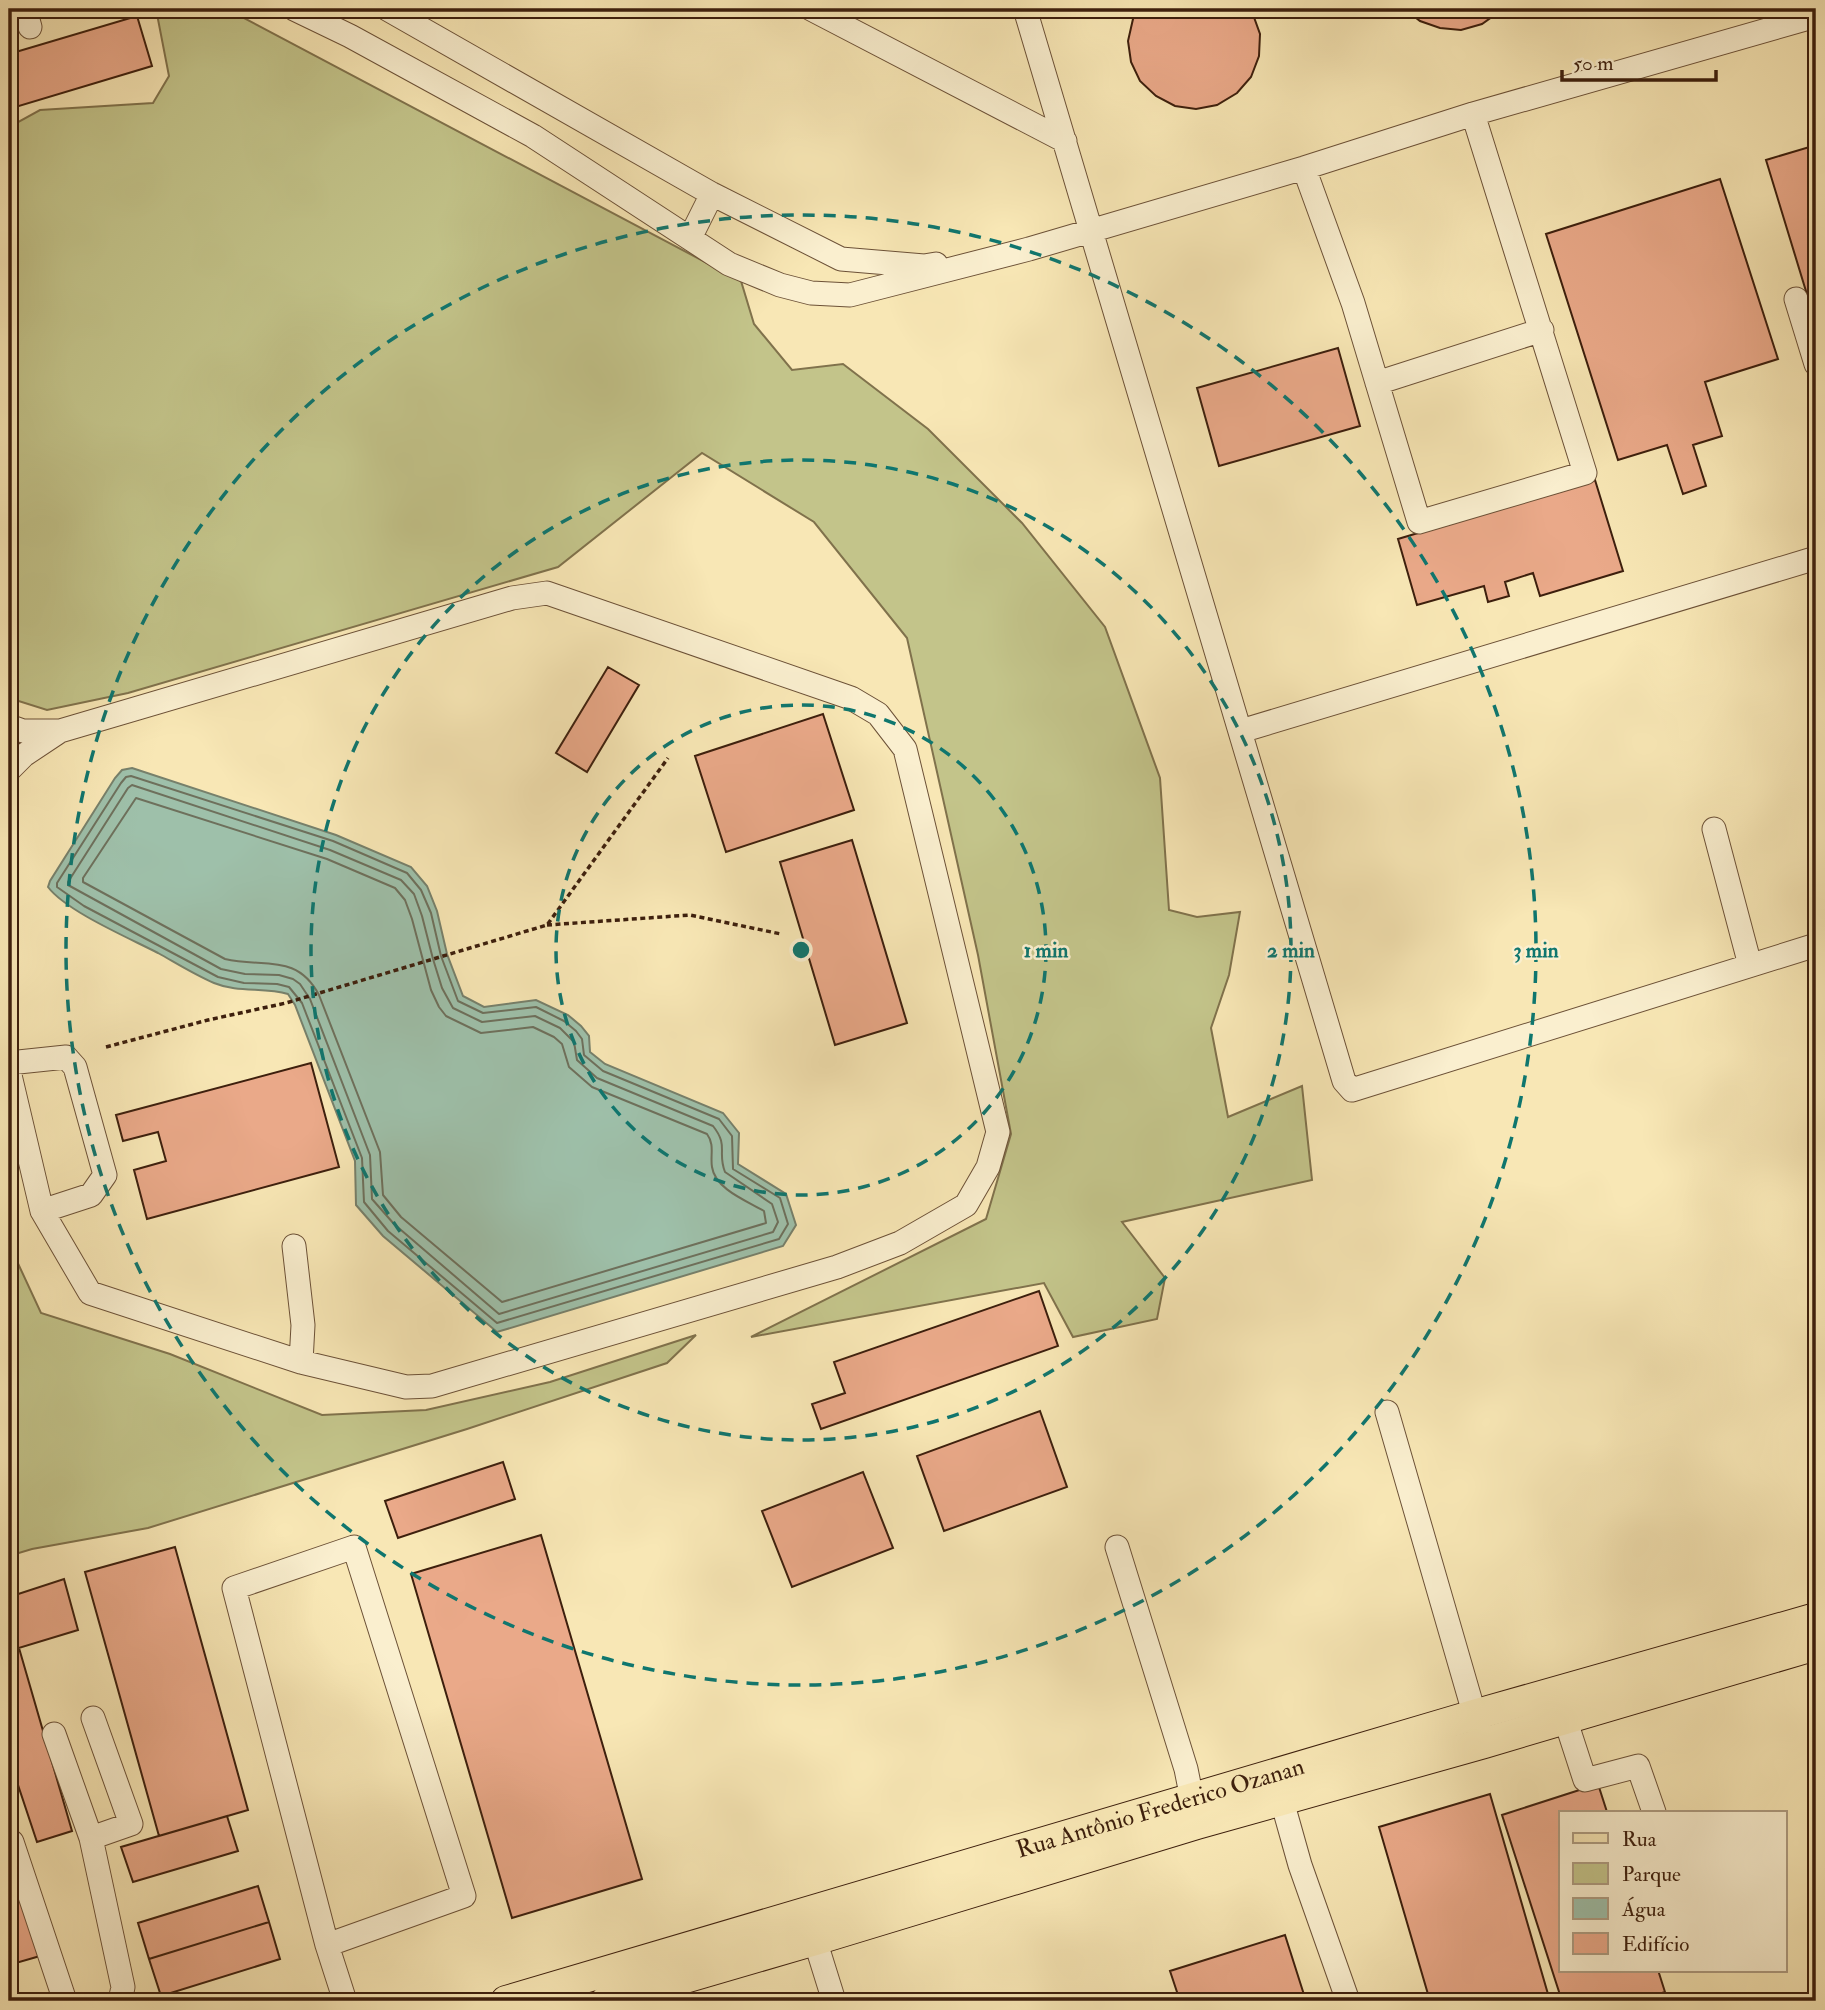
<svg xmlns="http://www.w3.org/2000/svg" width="1825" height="2010" font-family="'IM FELL Double Pica',serif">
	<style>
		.green { fill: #c3c48a; stroke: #80724c; stroke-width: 2 }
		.water { fill: #9ec0aa; stroke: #77806b; stroke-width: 2 }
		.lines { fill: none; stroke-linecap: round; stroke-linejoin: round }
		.shore { stroke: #6e705c; stroke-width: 2 }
		.building { fill: #eaa989; stroke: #3d1f0d; stroke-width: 2 }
		.minor-casing { stroke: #6c5137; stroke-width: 25 }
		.major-casing { stroke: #3d1f0d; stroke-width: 32 }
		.path { stroke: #3d1f0d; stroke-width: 3.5; stroke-dasharray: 5 3.5; stroke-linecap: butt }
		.minor { stroke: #faefcf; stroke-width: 23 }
		.major { stroke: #f8e7b5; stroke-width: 30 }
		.ring { fill: none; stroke: #0f766e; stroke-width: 3.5; stroke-dasharray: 12 9 }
		.labels { text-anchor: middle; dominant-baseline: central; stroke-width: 5; stroke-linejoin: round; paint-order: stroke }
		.street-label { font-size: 24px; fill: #3d1f0d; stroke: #faefcf }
		.centre { fill: #0f766e; stroke: #faefcf; stroke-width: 3.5 }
		.ring-label { font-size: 21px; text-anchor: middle; font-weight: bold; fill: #0f766e; stroke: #faefcf; stroke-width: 5; stroke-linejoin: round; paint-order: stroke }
	</style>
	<rect width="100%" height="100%" fill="#f8e7b5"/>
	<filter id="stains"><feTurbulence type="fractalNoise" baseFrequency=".00286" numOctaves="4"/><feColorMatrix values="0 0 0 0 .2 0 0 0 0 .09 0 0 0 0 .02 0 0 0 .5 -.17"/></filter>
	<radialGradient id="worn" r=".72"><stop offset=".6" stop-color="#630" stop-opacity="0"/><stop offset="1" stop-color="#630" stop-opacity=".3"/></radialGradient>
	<path class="green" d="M 156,9 L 227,9 L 741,281 L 754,324 L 792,370 L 843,364 L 928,429 L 1022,523 L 1105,627 L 1160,778 L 1169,910 L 1197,917 L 1240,912 L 1229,975 L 1211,1028 L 1228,1117 L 1302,1086 L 1312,1180 L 1122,1222 L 1165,1278 L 1157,1319 L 1073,1337 L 1044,1283 L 751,1337 L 986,1219 L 1011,1134 L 978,955 L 907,638 L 814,522 L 702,453 L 558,567 L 128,693 L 47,710 L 9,698 L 9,127 L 40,110 L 153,103 L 169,76 Z
		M 9,1244 L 41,1313 L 170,1354 L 322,1415 L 426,1410 L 550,1382 L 696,1335 L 667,1363 L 467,1429 L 148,1528 L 32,1549 L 9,1556 Z"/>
	<path class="water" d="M 132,768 L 336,835 L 411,867 L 427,886 L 437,911 L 447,954 L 463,996 L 484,1007 L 536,1000 L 568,1015 L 581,1026 L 589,1036 L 590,1052 L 605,1064 L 723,1113 L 739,1133 L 738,1164 L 786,1194 L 796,1225 L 783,1246 L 497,1332 L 383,1236 L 356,1205 L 355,1161 L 295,1005 L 288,994 C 264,987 238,993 214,983 C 195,975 176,963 158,953 C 129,938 66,911 48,887 L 50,881 L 115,778 L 122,770 Z"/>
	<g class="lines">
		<path class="shore" d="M 131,776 L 333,841 L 407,873 L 421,890 L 431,913 L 441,956 L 458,1001 L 483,1013 L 536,1007 L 564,1021 L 576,1031 L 582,1039 L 584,1055 L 603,1071 L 719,1119 L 732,1136 L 733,1169 L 780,1198 L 788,1224 L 779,1239 L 497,1323 L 388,1231 L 364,1202 L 362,1158 L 302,1003 L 289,987 L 277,984 L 244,983 L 218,977 L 84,906 L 57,887 L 57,883 L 121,783 L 126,777 Z
			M 132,785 L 330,850 L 401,880 L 414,894 L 422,916 L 433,959 L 442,988 L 453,1008 L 482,1022 L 535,1016 L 560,1028 L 574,1042 L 577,1060 L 597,1078 L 713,1126 C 729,1146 717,1152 725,1172 L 772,1204 L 778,1222 L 773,1232 L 499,1314 L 394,1224 L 372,1199 L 370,1155 L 310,999 L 300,984 L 293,979 L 279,975 L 245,974 L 221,969 L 68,885 L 68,882 L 128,788 Z
			M 136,798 L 327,859 L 395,888 L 405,900 L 412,919 L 431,990 L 439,1007 L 446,1016 L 481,1033 L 533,1027 L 554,1037 L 562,1044 L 569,1067 L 592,1087 L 707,1134 C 715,1145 710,1155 712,1167 C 715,1189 747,1201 764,1211 L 766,1223 L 502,1302 L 401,1217 L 383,1195 L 380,1152 L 319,995 C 297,953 264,968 225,959 L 83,882 L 83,878 Z"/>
	</g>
	<path class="building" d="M 1139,9 L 1251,9 L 1260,34 L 1259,56 L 1251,77 L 1237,93 L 1217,105 L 1196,109 L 1175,106 L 1156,96 L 1140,81 L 1131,62 L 1128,41 L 1133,19 Z
		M 1405,9 L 1503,9 L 1482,24 L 1461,30 L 1440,28 L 1420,21 Z
		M 137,16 L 152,66 L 9,109 L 9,54 Z
		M 1816,145 L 1816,324 L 1766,160 Z
		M 1720,179 L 1778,359 L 1705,382 L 1722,436 L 1693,445 L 1706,486 L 1683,494 L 1667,445 L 1618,460 L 1546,234 Z
		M 1338,348 L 1360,426 L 1219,466 L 1197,388 Z
		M 1595,480 L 1623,571 L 1540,596 L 1533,573 L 1505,582 L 1509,596 L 1488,602 L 1484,586 L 1417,605 L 1398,539 Z
		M 608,667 L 639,685 L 587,772 L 556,753 Z
		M 823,714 L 854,810 L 726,852 L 695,756 Z
		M 852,840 L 907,1023 L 835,1045 L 780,862 Z
		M 311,1063 L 339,1167 L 147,1219 L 134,1170 L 166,1161 L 158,1132 L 123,1141 L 116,1115 Z
		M 1039,1291 L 1058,1346 L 821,1429 L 812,1404 L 845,1393 L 834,1362 Z
		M 1040,1411 L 1067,1487 L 944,1531 L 917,1456 Z
		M 503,1462 L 515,1499 L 398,1538 L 385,1501 Z
		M 863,1472 L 893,1548 L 792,1587 L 762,1511 Z
		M 541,1535 L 642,1879 L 512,1918 L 411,1574 Z
		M 175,1547 L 248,1810 L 159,1836 L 85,1572 Z
		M 64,1579 L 78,1630 L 9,1651 L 9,1597 Z
		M 19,1648 L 72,1831 L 37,1842 L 9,1758 L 9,1651 Z
		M 1598,1784 L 1607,1812 L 1561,1812 L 1561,1970 L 1658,1970 L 1665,1992 L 1637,2001 L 1562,2001 L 1502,1815 Z
		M 1490,1794 L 1550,2001 L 1430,2001 L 1379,1827 Z
		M 227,1816 L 238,1851 L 133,1882 L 121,1847 Z
		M 9,1852 L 40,1956 L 9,1965 Z
		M 258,1886 L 269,1922 L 149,1959 L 138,1923 Z
		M 269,1922 L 280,1959 L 161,1996 L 149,1959 Z
		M 1285,1935 L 1306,2001 L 1180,2001 L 1170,1971 Z"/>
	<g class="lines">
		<defs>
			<path id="minor" d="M 25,9 L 30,27
				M 294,9 L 350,36 L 533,136 L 729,264 L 780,285 L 811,293 L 850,295 L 1029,249 L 1304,168 L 1473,114 L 1816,16
				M 387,9 L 712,194 L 841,259 L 924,266 L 936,264
				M 811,9 L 1065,141
				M 1025,9 L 1344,1081 L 1352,1090 L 1816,945
				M 1304,168 L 1353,303 L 1419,522 L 1585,473 L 1473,114
				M 690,238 L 712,194
				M 1796,299 L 1816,364
				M 1377,383 L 1542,330
				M 9,726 L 23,731 L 60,731 L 512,598 L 547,593 L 851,698 L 878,714 L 905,749 L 998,1132 L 988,1167 L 966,1205 L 900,1243 L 837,1267 L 432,1386 L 406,1387 L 301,1362 L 90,1293 L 42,1211 L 9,1071
				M 1241,731 L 1816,558
				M 9,770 L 24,755 L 60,731
				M 1714,829 L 1750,965
				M 9,1063 L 66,1057 L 75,1067 L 105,1175 L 91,1195 L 42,1211
				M 294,1246 L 303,1325 L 301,1362
				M 1387,1412 L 1479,1730
				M 1117,1547 L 1186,1769 L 1195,1814
				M 1561,1706 L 1585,1780 L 1638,1766 L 1654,1812
				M 54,1734 L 91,1838 L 131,1824 L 93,1718
				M 1276,1787 L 1282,1801 L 1300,1865 L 1348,2001
				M 91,1838 L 123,1987 L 120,2001
				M 12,1842 L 65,2001
				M 815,1940 L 834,2001
				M 327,1945 L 464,1896 L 354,1547 L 234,1588 L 327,1945 L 345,2001"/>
			<g id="major">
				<path id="s1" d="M 506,2001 L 1474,1715 L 1816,1618"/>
				<path d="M 606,2001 L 815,1940 L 1197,1824 L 1484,1743 L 1816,1645"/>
			</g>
		</defs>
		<use href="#minor" class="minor-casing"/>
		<use href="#major" class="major-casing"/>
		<path class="path" d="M 547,925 L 690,915 L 781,934
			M 106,1047 L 208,1020 L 286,1003 L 547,925 L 668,758"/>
		<use href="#minor" class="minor"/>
		<use href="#major" class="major"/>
	</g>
	<g class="ring">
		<circle cx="801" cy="950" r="245"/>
		<circle cx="801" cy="950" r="490"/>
		<circle cx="801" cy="950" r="735"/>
	</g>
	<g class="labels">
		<g class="street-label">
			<text stroke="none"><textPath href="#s1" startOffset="682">Rua Antônio Frederico Ozanan</textPath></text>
		</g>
	</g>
	<circle cx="801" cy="950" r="10" class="centre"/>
	<g class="ring-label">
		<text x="1046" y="957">1 min</text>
		<text x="1291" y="957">2 min</text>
		<text x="1536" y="957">3 min</text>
	</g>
	<rect width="1825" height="2010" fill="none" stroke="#f8e7b5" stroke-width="35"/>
	<rect x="10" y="10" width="1804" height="1989" fill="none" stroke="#3d1f0d" stroke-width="3.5"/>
	<rect x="18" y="18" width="1790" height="1975" fill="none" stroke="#3d1f0d" stroke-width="2"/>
	<rect x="1559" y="1811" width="228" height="161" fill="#faefcf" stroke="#ae9c81" stroke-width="2"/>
	<rect x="1573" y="1833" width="35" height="10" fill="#f8e7b5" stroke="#ae9c81" stroke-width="2"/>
	<text x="1622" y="1846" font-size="21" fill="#3d1f0d">Rua</text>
	<rect x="1573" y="1863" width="35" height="21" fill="#c3c48a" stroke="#ae9c81" stroke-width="2"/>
	<text x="1622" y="1881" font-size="21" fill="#3d1f0d">Parque</text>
	<rect x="1573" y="1898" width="35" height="21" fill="#9ec0aa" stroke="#ae9c81" stroke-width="2"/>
	<text x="1622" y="1916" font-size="21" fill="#3d1f0d">Água</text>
	<rect x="1573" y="1933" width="35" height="21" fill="#eaa989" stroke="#ae9c81" stroke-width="2"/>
	<text x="1622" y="1951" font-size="21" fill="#3d1f0d">Edifício</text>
	<path d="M1562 70v10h154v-10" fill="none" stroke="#3d1f0d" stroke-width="3.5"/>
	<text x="1573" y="70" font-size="21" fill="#3d1f0d" stroke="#faefcf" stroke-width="5" paint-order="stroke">50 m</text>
	<rect width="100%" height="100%" filter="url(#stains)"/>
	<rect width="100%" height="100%" fill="url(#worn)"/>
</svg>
